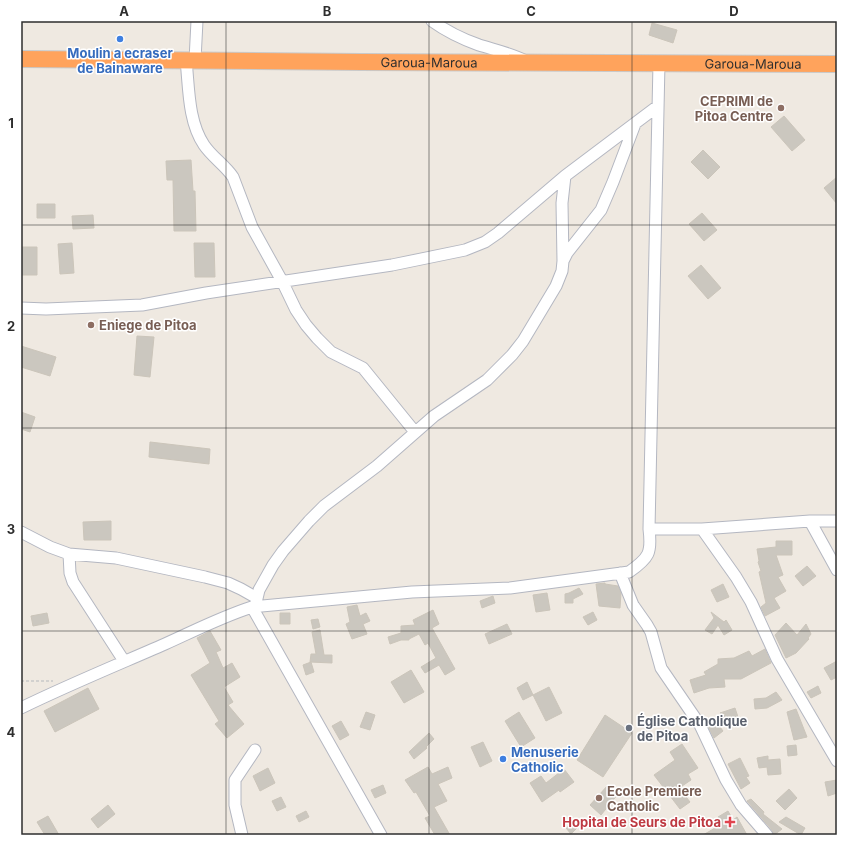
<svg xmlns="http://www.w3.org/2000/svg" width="858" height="856" font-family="Inter,sans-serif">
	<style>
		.building { fill: #cbc7bf; stroke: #cbc5ba }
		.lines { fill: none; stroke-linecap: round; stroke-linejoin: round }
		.minor-casing { stroke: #b4b7c1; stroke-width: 13 }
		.highway-casing { stroke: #c9c9c9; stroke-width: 18 }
		.path { stroke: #c9c9c9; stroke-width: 1.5; stroke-dasharray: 3 2; stroke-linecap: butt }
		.minor { stroke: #fff; stroke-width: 11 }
		.highway { stroke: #ffa35c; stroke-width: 16 }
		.grid { fill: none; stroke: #2e2e2e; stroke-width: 1; stroke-opacity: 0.55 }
		.shop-dot { fill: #3f7fe0; stroke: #fff; stroke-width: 1.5 }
		.education-dot { fill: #8d6e63; stroke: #fff; stroke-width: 1.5 }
		.worship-dot { fill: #6b7280; stroke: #fff; stroke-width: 1.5 }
		.health-dot { fill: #e0444e; stroke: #fff; stroke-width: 1.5 }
		.labels { text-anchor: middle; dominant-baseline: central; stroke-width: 3; stroke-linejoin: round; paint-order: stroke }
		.shop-label { font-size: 13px; font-weight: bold; fill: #366cbe; stroke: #fff }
		.street-label { font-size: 13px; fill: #2e2e2e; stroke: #fff }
		.education-label { font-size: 13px; font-weight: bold; fill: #785e54; stroke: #fff; text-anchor: start }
		.worship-label { font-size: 13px; font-weight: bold; fill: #5b616d; stroke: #fff; text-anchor: start }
		.health-label { font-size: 13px; font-weight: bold; fill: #be3a42; stroke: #fff; text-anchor: end }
		.neatline { fill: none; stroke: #2e2e2e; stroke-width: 1.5 }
		.grid-label { font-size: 13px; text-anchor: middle; font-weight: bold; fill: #2e2e2e }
	</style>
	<rect width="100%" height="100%" fill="#efe9e1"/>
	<path class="building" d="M 652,23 L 677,30 L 673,43 L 649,35 Z
		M 784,116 L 805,140 L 792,151 L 771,127 Z
		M 703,150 L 720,167 L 708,179 L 691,162 Z
		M 191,160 L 193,191 L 195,191 L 196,231 L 174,231 L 173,180 L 167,180 L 166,161 Z
		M 837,177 L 837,204 L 824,188 Z
		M 37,204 L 55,204 L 55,218 L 37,218 Z
		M 702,213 L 717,230 L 704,241 L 689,224 Z
		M 93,215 L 94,228 L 73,229 L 72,216 Z
		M 72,243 L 74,273 L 60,274 L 58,244 Z
		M 194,243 L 214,243 L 215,277 L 195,277 Z
		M 21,247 L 37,247 L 37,275 L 21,275 Z
		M 701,265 L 721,288 L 708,299 L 688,276 Z
		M 137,336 L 154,337 L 150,377 L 134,375 Z
		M 21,346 L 56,357 L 50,376 L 21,367 Z
		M 21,412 L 35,417 L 30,432 L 21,429 Z
		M 150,442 L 210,449 L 209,464 L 149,457 Z
		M 111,521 L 111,540 L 84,540 L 83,522 Z
		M 776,541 L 792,541 L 792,555 L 776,555 L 783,575 L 778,577 L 786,591 L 774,598 L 780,608 L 765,616 L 761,607 L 766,603 L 759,572 L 761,571 L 758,562 L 759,561 L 757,549 L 776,547 Z
		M 807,566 L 816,576 L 803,586 L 795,576 Z
		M 605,583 L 605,584 L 618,586 L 621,593 L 620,608 L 599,606 L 596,584 Z
		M 723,584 L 729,597 L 717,602 L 711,590 Z
		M 579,588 L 583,594 L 573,599 L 573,603 L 565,603 L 565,594 L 569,593 Z
		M 547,593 L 550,610 L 536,612 L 533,595 Z
		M 493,596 L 495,603 L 482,608 L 480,601 Z
		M 357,605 L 360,616 L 366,613 L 370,621 L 363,624 L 367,634 L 352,639 L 346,624 L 350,622 L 347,607 Z
		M 433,610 L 439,624 L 432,628 L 455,669 L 445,675 L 439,665 L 425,673 L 421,667 L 436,658 L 428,643 L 425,645 L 419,634 L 409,639 L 409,640 L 401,640 L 390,644 L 388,637 L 401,633 L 401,626 L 415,625 L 413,620 Z
		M 593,612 L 597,620 L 588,625 L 583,617 Z
		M 711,612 L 724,622 L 726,620 L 732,630 L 724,635 L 718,625 L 712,634 L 705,630 L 714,618 Z
		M 47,613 L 49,623 L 33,626 L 31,616 Z
		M 280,613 L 290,613 L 290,624 L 280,624 Z
		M 318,619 L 320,627 L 313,629 L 311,620 Z
		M 786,623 L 797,635 L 806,624 L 811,634 L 808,638 L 809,639 L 796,653 L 786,658 L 775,635 Z
		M 507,624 L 512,634 L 489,644 L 485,634 Z
		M 320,630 L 324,655 L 332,655 L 332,663 L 310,662 L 311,654 L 316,654 L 312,632 Z
		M 210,631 L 221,650 L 216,652 L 223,668 L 232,663 L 240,677 L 224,687 L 233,702 L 228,705 L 244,724 L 227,738 L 215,724 L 219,721 L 191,675 L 210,663 L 197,638 Z
		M 765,649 L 771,663 L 741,679 L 724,679 L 725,687 L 709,688 L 694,693 L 690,680 L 706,675 L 704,672 L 718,664 L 718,659 L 734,658 L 749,651 L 752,656 Z
		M 837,661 L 837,677 L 831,680 L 824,668 Z
		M 311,662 L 314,672 L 306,675 L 303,665 Z
		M 411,670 L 424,692 L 404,703 L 391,682 Z
		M 527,682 L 533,695 L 523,700 L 517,688 Z
		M 818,686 L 821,693 L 811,698 L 807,692 Z
		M 549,687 L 562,713 L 546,721 L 533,695 Z
		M 88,688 L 99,709 L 55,732 L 44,711 Z
		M 776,692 L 782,700 L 767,708 L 755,709 L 754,699 L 766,698 Z
		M 735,708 L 738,717 L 717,723 L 723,731 L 714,738 L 708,726 L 726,714 L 720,713 Z
		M 796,709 L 807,737 L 794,740 L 787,712 Z
		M 366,712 L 375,715 L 370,730 L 360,727 Z
		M 519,712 L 535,738 L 521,747 L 505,721 Z
		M 605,715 L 632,733 L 603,777 L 577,760 Z
		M 341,721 L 349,735 L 340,740 L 332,726 Z
		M 429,733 L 434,739 L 426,747 L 427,748 L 414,759 L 409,752 Z
		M 483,742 L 492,761 L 480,767 L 471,747 Z
		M 682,744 L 698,768 L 688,774 L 691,780 L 679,788 L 690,802 L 680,809 L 654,775 L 675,760 L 670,752 Z
		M 796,745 L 797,755 L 788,756 L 787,746 Z
		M 768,756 L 768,760 L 780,759 L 781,774 L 768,775 L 767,767 L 759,768 L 757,758 Z
		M 740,758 L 749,776 L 746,777 L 750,783 L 741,789 L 728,764 Z
		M 428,767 L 432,774 L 448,767 L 452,778 L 438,784 L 447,801 L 434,807 L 450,835 L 435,835 L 425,818 L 430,816 L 416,792 L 414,793 L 405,780 Z
		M 268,768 L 275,783 L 260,791 L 253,776 Z
		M 564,769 L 574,782 L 560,792 L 559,790 L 542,802 L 530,783 L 541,776 L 546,783 Z
		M 837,780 L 837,793 L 828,796 L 825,782 Z
		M 383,785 L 386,793 L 375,798 L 371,790 Z
		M 608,785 L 618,794 L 601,815 L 590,805 Z
		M 789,789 L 797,798 L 785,810 L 776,801 Z
		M 281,797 L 286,807 L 277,811 L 272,801 Z
		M 751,799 L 764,812 L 763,814 L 782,829 L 774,835 L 772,830 L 747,801 Z
		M 108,805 L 115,814 L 98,828 L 91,819 Z
		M 306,811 L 309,817 L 299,822 L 296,816 Z
		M 728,811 L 733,820 L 737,817 L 747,835 L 703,835 L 722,824 L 718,817 Z
		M 48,816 L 59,835 L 45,835 L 37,822 Z
		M 786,817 L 805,828 L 801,835 L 779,822 Z
		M 572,823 L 577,828 L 571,834 L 566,828 Z"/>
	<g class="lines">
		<defs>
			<path id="minor" d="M 432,21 C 446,31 462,39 479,45 C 495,50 510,53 526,61
				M 186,60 C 189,88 188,121 204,145 C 212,157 225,165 233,177 L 252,227 L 282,281 L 296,310 L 306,325 L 317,338 L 331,352 L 363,368 L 415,432
				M 195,60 L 197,21
				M 563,261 L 562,203 L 565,176
				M 21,308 L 46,309 L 142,305 L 206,293 L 392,265 L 465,250 L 485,242 L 498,233 L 565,176 L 658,106
				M 810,521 L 837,570
				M 649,529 L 702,529 L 810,521 L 837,521
				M 702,529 L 736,577 L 751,602 L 777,659 L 837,761
				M 21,532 L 50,547 L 69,554 L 116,558 L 205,577 L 228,583 L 241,589 L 257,598
				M 69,554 L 70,573 L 73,582 L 124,661
				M 620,573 L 633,605 L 647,625 L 651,632 L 661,668 L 700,725 L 726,780 L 741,805 L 767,835
				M 252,607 L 381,835
				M 255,607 L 259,590 L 273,565 L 283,551 L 309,521 L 324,506 L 377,466 L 434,416 L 487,380 L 512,355 L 523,341 L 556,286 L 562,271 L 563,261 L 567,253 L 601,210 L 613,182 L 635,124
				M 21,708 C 68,685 117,665 165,644 C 194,631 221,617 252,607 L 412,592 L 510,588 L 629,572 C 649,558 652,553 649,529 L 659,63
				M 242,835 L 235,805 L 235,780 L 255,750"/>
			<g id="highway">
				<path id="s1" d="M 21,59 L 361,62 L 837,64"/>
			</g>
		</defs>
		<use href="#minor" class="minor-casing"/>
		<use href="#highway" class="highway-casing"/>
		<path class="path" d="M 21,681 L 53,681"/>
		<use href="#minor" class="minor"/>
		<use href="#highway" class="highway"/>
	</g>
	<path class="grid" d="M 226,21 L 226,835M 429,21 L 429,835M 632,21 L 632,835M 21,225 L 837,225M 21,428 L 837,428M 21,631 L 837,631"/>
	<g class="shop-dot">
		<circle cx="120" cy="39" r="4"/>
		<circle cx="503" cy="759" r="4"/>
	</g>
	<g class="education-dot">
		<circle cx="781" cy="108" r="4"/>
		<circle cx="91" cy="325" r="4"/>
		<circle cx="599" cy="798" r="4"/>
	</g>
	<circle class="worship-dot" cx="629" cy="728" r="4"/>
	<path class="health-dot" d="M728 816h4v4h4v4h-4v4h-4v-4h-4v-4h4z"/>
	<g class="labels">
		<g class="shop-label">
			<text x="120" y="53">Moulin a ecraser<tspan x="120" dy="15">de Bainaware</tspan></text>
			<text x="511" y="752" text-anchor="start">Menuserie<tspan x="511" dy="15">Catholic</tspan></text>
		</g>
		<g class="street-label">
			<text stroke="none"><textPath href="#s1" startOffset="408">Garoua-Maroua</textPath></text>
			<text stroke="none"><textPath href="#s1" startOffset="732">Garoua-Maroua</textPath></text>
		</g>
		<g class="education-label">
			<text x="773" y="101" text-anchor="end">CEPRIMI de<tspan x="773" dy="15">Pitoa Centre</tspan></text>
			<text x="99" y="325">Eniege de Pitoa</text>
			<text x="607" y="791">Ecole Premiere<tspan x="607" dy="15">Catholic</tspan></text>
		</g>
		<g class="worship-label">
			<text x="637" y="721">Église Catholique<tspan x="637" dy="15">de Pitoa</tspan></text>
		</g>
		<g class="health-label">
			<text x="721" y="822">Hopital de Seurs de Pitoa</text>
		</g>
	</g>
	<rect width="858" height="856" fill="none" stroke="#ffffff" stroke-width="44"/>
	<rect x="22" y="22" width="814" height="812" class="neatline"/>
	<g class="grid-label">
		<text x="124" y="16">A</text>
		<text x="327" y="16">B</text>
		<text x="531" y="16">C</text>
		<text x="734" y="16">D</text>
		<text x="11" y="128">1</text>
		<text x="11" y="331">2</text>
		<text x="11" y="534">3</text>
		<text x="11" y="737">4</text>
	</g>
</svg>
